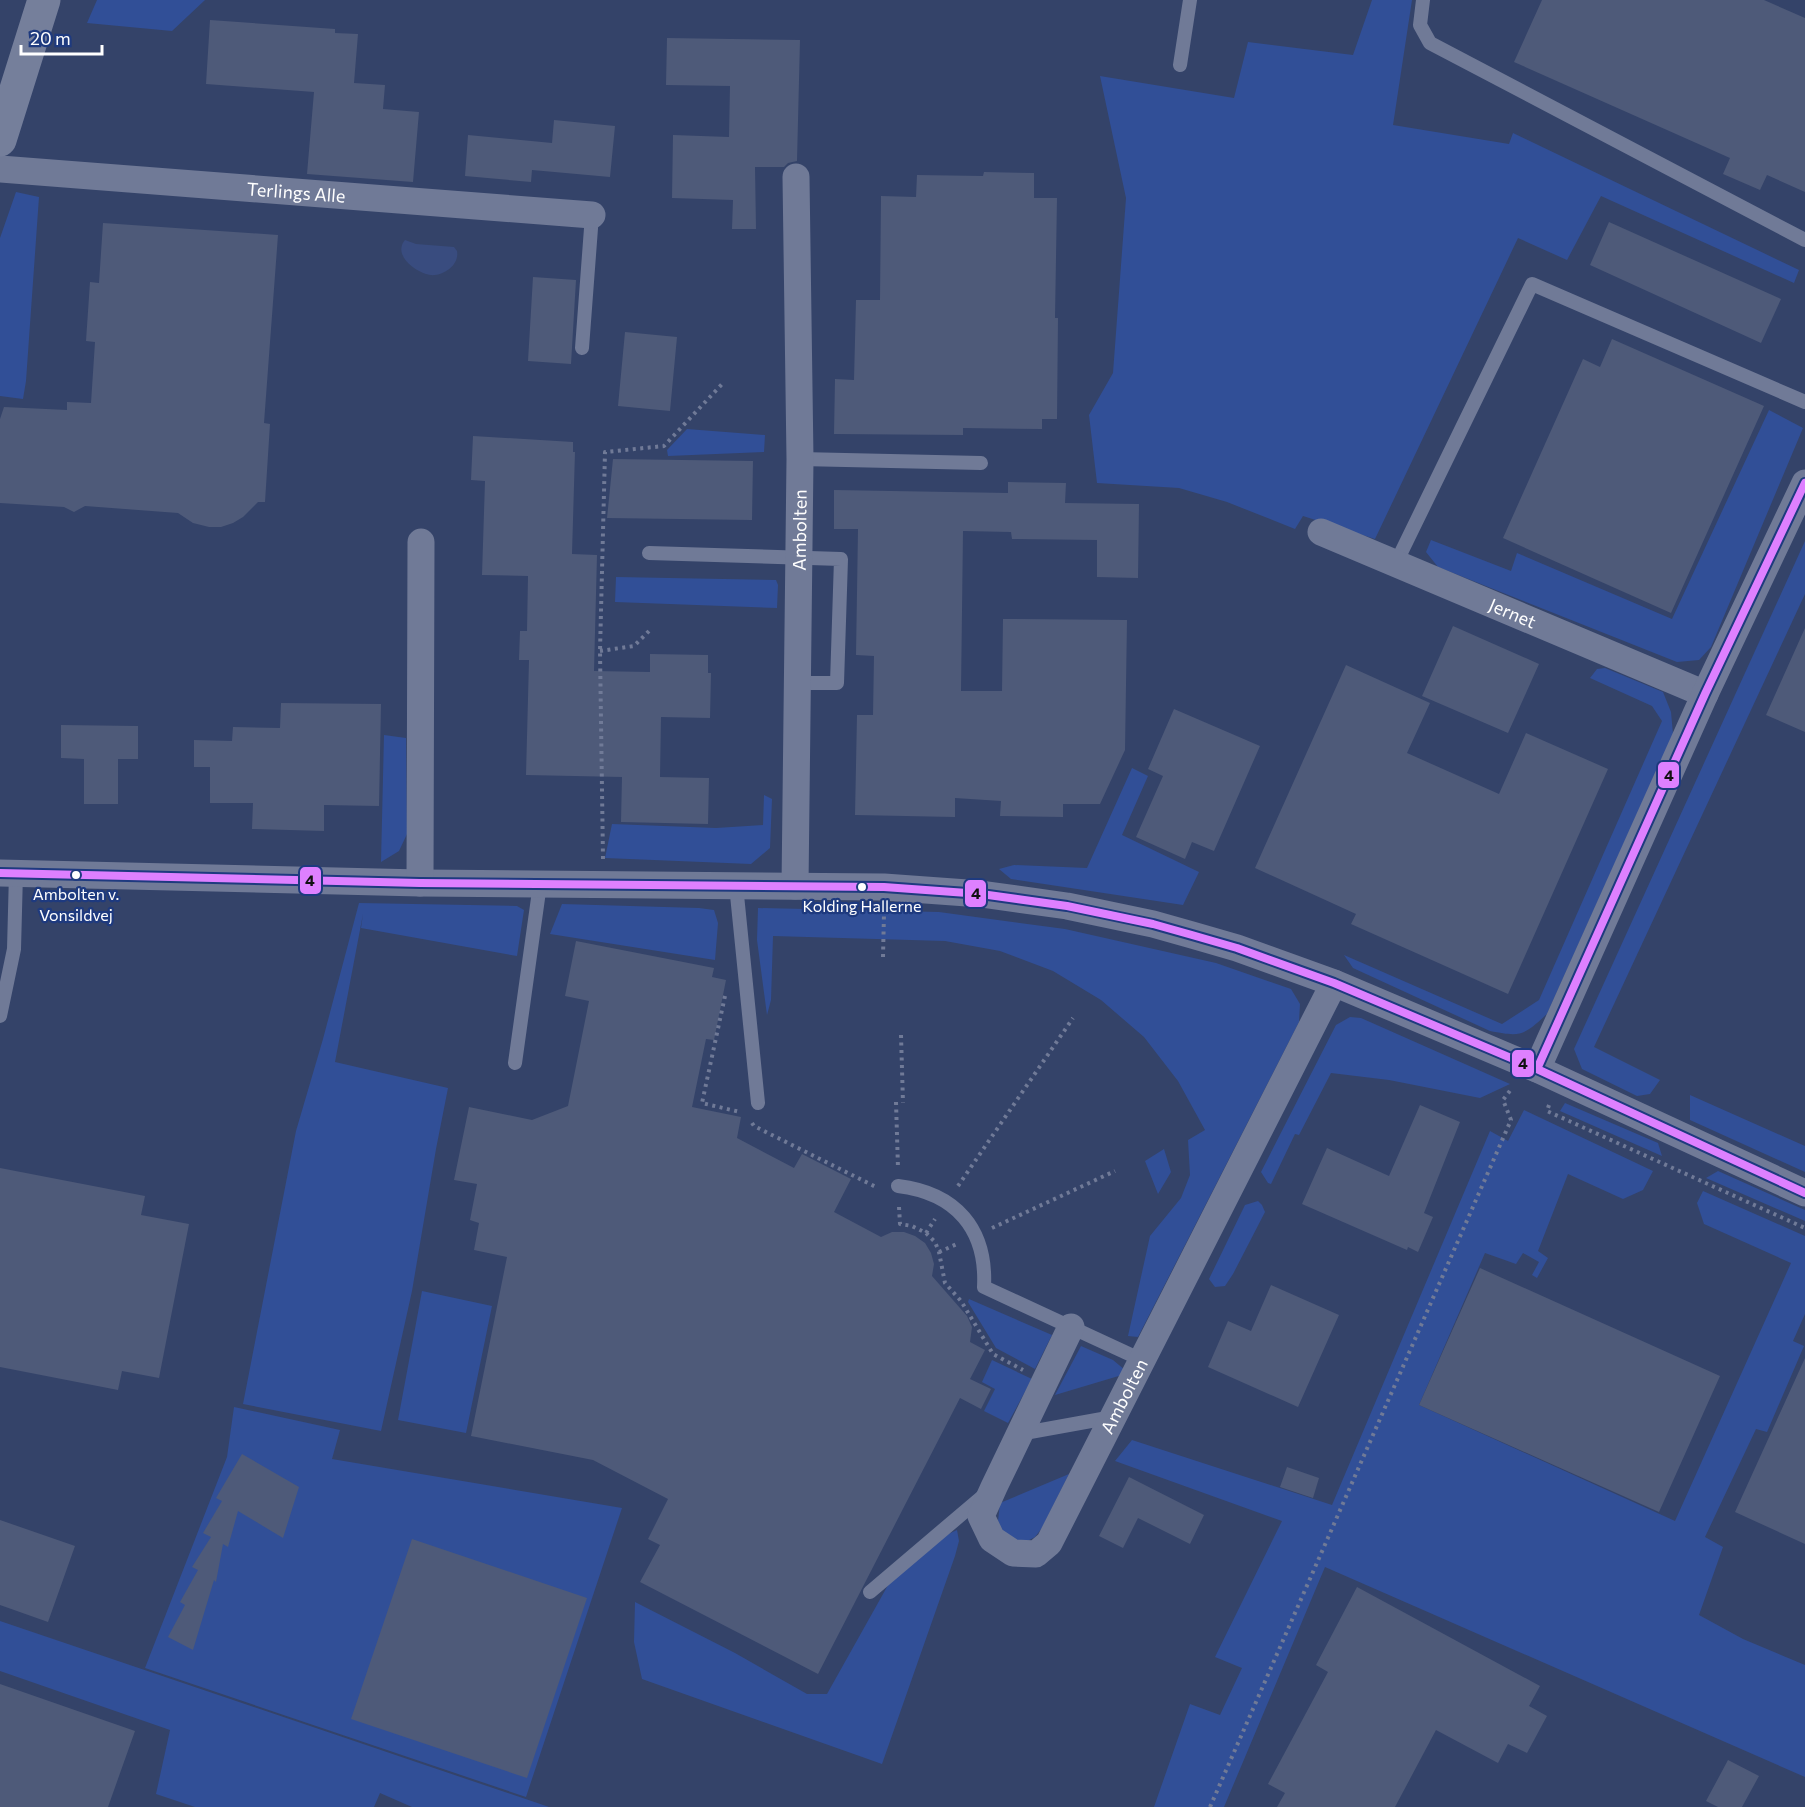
<svg xmlns="http://www.w3.org/2000/svg" width="1805" height="1807" font-family="Commissioner,sans-serif">
	<style>
		.green { fill: #314f97 }
		.water { fill: #394c7f }
		.building { fill: #4e5a79 }
		.lines { fill: none; stroke-linecap: round; stroke-linejoin: round }
		.path { stroke: #707a97; stroke-width: 4; stroke-dasharray: 3 4.5; stroke-linecap: butt }
		.service { stroke: #707a97; stroke-width: 14 }
		.minor { stroke: #707a97; stroke-width: 27 }
		.secondary { stroke: #757f9b; stroke-width: 33 }
		.bus-1-casing { stroke: #1e3a7f; stroke-width: 12 }
		.bus-1 { stroke: #de80ff; stroke-width: 8 }
		.bus-dot { fill: #fff; stroke: #1e3a7f; stroke-width: 2 }
		.labels { text-anchor: middle; dominant-baseline: central; stroke-width: 4.5; stroke-linejoin: round; paint-order: stroke }
		.bus-label { font-size: 16px; fill: #fff; stroke: #1e3a7f }
		.street-label { font-size: 18px; fill: #fff; stroke: #1e3a7f }
		.line-badge { stroke: #1e3a7f; stroke-width: 2 }
		.pale-badge-label { font-size: 16px; text-anchor: middle; font-weight: bold; fill: #111 }
	</style>
	<rect width="100%" height="100%" fill="#344369"/>
	<path class="green" d="M 97,0 L 205,0 L 172,31 L 87,23 Z
		M 1372,0 L 1412,0 L 1393,125 L 1509,144 L 1513,133 L 1799,270 L 1794,283 L 1601,196 L 1567,260 L 1518,238 L 1375,539 L 1303,516 L 1295,529 L 1227,502 L 1179,488 L 1097,483 L 1089,415 L 1113,373 L 1126,198 L 1100,76 L 1234,98 L 1248,42 L 1353,55 Z
		M 16,192 L 39,197 L 26,381 L 23,399 L 0,396 L 0,238 Z
		M 1769,410 L 1803,428 L 1711,647 L 1699,660 L 1677,662 L 1438,567 L 1426,552 L 1431,540 L 1511,571 L 1517,553 L 1672,619 Z
		M 687,429 L 765,435 L 764,452 L 668,456 L 667,450 Z
		M 1805,541 L 1805,594 L 1594,1047 L 1660,1080 L 1650,1094 L 1637,1096 L 1582,1069 L 1574,1049 Z
		M 616,577 L 776,580 L 778,585 L 777,608 L 615,602 Z
		M 1605,668 L 1663,692 L 1671,712 L 1673,734 L 1547,1014 C 1523,1036 1521,1037 1490,1031 L 1353,968 L 1344,955 L 1502,1024 L 1539,1000 L 1662,721 L 1652,706 L 1590,678 L 1597,669 Z
		M 384,735 L 406,738 L 407,834 L 399,851 L 381,862 Z
		M 1132,768 L 1148,776 L 1122,835 L 1199,872 L 1183,905 L 1011,879 L 999,869 L 1014,865 L 1087,868 Z
		M 764,795 L 772,799 L 770,848 L 751,864 L 605,858 L 612,824 L 716,828 L 763,825 Z
		M 359,903 L 517,906 L 524,910 L 517,956 L 361,928 L 363,914 L 335,1062 L 448,1088 L 436,1149 L 412,1291 L 381,1431 L 243,1404 L 296,1131 L 323,1039 Z
		M 562,904 L 699,908 L 714,910 L 718,923 L 715,960 L 550,934 Z
		M 758,908 L 939,912 L 1065,929 L 1216,963 L 1291,989 L 1300,1004 L 1299,1022 L 1138,1337 L 1128,1336 L 1150,1236 L 1181,1198 L 1190,1175 L 1188,1140 L 1205,1130 L 1178,1081 L 1144,1037 L 1101,1000 L 1053,971 L 1000,951 L 945,941 L 773,936 L 771,1000 L 767,1015 L 757,940 Z
		M 1350,1017 L 1361,1018 L 1510,1084 L 1480,1098 L 1389,1080 L 1331,1073 L 1299,1135 L 1295,1134 L 1271,1184 L 1268,1183 L 1261,1172 L 1336,1025 Z
		M 1690,1095 L 1805,1146 L 1805,1172 L 1690,1120 Z
		M 1565,1103 L 1658,1143 L 1662,1156 L 1560,1111 Z
		M 1524,1110 L 1653,1171 L 1643,1190 L 1623,1199 L 1568,1174 L 1538,1251 L 1548,1258 L 1537,1278 L 1532,1275 L 1539,1262 L 1523,1253 L 1516,1264 L 1485,1253 L 1419,1405 L 1675,1521 L 1791,1263 L 1704,1224 L 1697,1203 L 1703,1191 L 1805,1236 L 1805,1314 L 1793,1341 L 1804,1346 L 1767,1432 L 1756,1429 L 1705,1537 L 1723,1547 L 1699,1615 L 1743,1639 L 1805,1665 L 1805,1777 L 1325,1567 L 1224,1807 L 1154,1807 L 1190,1704 L 1220,1715 L 1242,1668 L 1215,1657 L 1282,1521 L 1115,1461 L 1132,1440 L 1332,1505 L 1490,1131 L 1508,1141 Z
		M 1164,1149 L 1171,1172 L 1158,1194 L 1145,1161 Z
		M 1718,1171 L 1805,1210 L 1805,1221 L 1706,1178 Z
		M 1258,1201 L 1262,1205 L 1265,1212 L 1233,1274 L 1225,1286 L 1215,1287 L 1209,1279 L 1245,1205 Z
		M 422,1291 L 492,1306 L 466,1433 L 398,1420 Z
		M 969,1299 L 1052,1335 L 1035,1369 L 996,1348 L 968,1302 Z
		M 1081,1346 L 1113,1360 L 1125,1370 L 1122,1375 L 1055,1395 Z
		M 992,1360 L 1032,1379 L 1008,1423 L 984,1411 L 995,1389 L 982,1382 Z
		M 234,1407 L 340,1430 L 332,1459 L 622,1508 L 526,1797 L 145,1668 L 227,1457 Z
		M 1069,1474 L 1042,1528 L 1035,1537 L 1016,1547 L 1006,1541 L 998,1521 L 1000,1503 Z
		M 957,1530 L 959,1541 L 955,1556 L 882,1764 L 642,1679 L 634,1642 L 635,1602 L 735,1653 L 807,1694 L 827,1694 L 892,1578 L 944,1536 Z
		M 0,1621 L 549,1807 L 412,1807 L 380,1793 L 374,1807 L 195,1807 L 156,1794 L 170,1730 L 0,1671 Z"/>
	<path class="water" d="M 405,240 L 416,244 L 454,247 L 457,251 C 460,267 439,279 426,274 C 413,270 393,254 405,240 Z"/>
	<path class="building" d="M 1542,0 L 1764,0 L 1805,18 L 1805,192 L 1767,175 L 1760,190 L 1723,174 L 1730,158 L 1514,62 Z
		M 210,20 L 335,29 L 335,33 L 358,34 L 354,83 L 385,85 L 383,109 L 419,112 L 413,182 L 307,174 L 314,92 L 206,84 Z
		M 667,38 L 800,40 L 797,161 L 788,163 L 784,167 L 755,167 L 756,229 L 732,229 L 733,200 L 672,198 L 673,135 L 729,137 L 730,86 L 666,85 Z
		M 554,120 L 615,126 L 610,177 L 532,170 L 531,182 L 465,176 L 468,135 L 552,143 Z
		M 984,172 L 1034,173 L 1034,198 L 1057,198 L 1055,318 L 1058,318 L 1057,419 L 1042,419 L 1042,429 L 963,428 L 963,435 L 834,434 L 835,379 L 854,380 L 856,300 L 880,300 L 881,196 L 916,197 L 917,175 L 983,176 Z
		M 1609,222 L 1781,299 L 1761,343 L 1590,265 Z
		M 103,223 L 278,235 L 264,423 L 270,424 L 265,502 L 258,502 L 243,517 L 233,523 L 221,527 L 209,527 L 193,523 L 178,513 L 85,506 L 74,512 L 64,507 L 0,503 L 0,419 L 4,407 L 67,410 L 67,402 L 91,403 L 95,342 L 86,341 L 90,282 L 99,283 Z
		M 533,277 L 576,280 L 571,364 L 528,361 Z
		M 625,332 L 677,337 L 670,411 L 618,406 Z
		M 1612,339 L 1764,406 L 1671,613 L 1503,538 L 1583,359 L 1600,367 Z
		M 473,436 L 573,442 L 573,452 L 575,452 L 572,554 L 597,555 L 594,671 L 650,672 L 650,654 L 708,655 L 708,673 L 711,673 L 710,718 L 661,717 L 660,777 L 709,778 L 708,824 L 621,822 L 622,777 L 526,775 L 529,660 L 519,660 L 520,631 L 527,631 L 528,576 L 482,575 L 485,481 L 471,480 Z
		M 613,459 L 753,461 L 752,520 L 607,518 Z
		M 1008,482 L 1066,483 L 1065,503 L 1139,504 L 1138,578 L 1097,577 L 1097,540 L 1012,539 L 1011,532 L 963,531 L 961,691 L 1002,691 L 1003,619 L 1127,620 L 1125,750 L 1100,804 L 1063,804 L 1063,817 L 1000,816 L 1001,801 L 955,798 L 955,817 L 855,815 L 857,715 L 873,715 L 874,656 L 856,655 L 858,529 L 834,529 L 834,490 L 1008,493 Z
		M 1453,626 L 1539,664 L 1508,733 L 1422,696 Z
		M 1805,628 L 1805,732 L 1766,715 Z
		M 1346,665 L 1430,703 L 1407,753 L 1499,794 L 1526,733 L 1608,769 L 1508,994 L 1351,924 L 1356,914 L 1255,868 Z
		M 281,703 L 381,704 L 379,806 L 324,805 L 324,831 L 252,829 L 253,803 L 210,803 L 210,767 L 194,767 L 194,740 L 232,741 L 233,727 L 280,728 Z
		M 1174,709 L 1260,746 L 1214,851 L 1192,842 L 1185,859 L 1136,837 L 1163,776 L 1148,769 Z
		M 61,725 L 138,726 L 138,759 L 118,759 L 118,804 L 84,804 L 84,759 L 61,758 Z
		M 576,941 L 714,968 L 712,977 L 726,980 L 714,1040 L 706,1039 L 692,1107 L 741,1117 L 737,1138 L 794,1168 L 802,1154 L 851,1179 L 834,1212 L 881,1237 L 892,1232 L 904,1232 L 915,1236 L 925,1243 L 931,1253 L 934,1264 L 932,1276 L 967,1316 L 972,1327 L 970,1342 L 985,1350 L 970,1379 L 991,1389 L 981,1409 L 960,1398 L 818,1674 L 640,1582 L 660,1545 L 648,1539 L 668,1499 L 593,1460 L 471,1436 L 507,1257 L 474,1250 L 479,1223 L 470,1220 L 477,1184 L 454,1180 L 469,1107 L 532,1120 L 568,1106 L 589,1001 L 565,996 Z
		M 1420,1105 L 1460,1122 L 1424,1213 L 1433,1217 L 1418,1252 L 1408,1247 L 1407,1250 L 1302,1204 L 1327,1148 L 1389,1176 Z
		M 0,1168 L 145,1196 L 141,1215 L 189,1224 L 159,1378 L 122,1371 L 118,1390 L 0,1367 Z
		M 1480,1268 L 1720,1376 L 1659,1512 L 1419,1405 Z
		M 1271,1285 L 1339,1315 L 1298,1407 L 1208,1367 L 1228,1321 L 1251,1331 Z
		M 1805,1358 L 1805,1544 L 1735,1512 Z
		M 242,1454 L 299,1487 L 283,1538 L 238,1511 L 228,1547 L 223,1544 L 216,1582 L 214,1580 L 193,1650 L 168,1637 L 185,1605 L 180,1602 L 198,1570 L 192,1567 L 211,1537 L 203,1533 L 222,1501 L 216,1498 Z
		M 1287,1467 L 1319,1478 L 1313,1498 L 1280,1487 Z
		M 1129,1477 L 1204,1515 L 1190,1544 L 1138,1518 L 1123,1548 L 1099,1536 Z
		M 0,1520 L 75,1546 L 48,1622 L 0,1605 Z
		M 412,1539 L 587,1598 L 527,1778 L 351,1719 Z
		M 1357,1587 L 1540,1686 L 1529,1706 L 1547,1716 L 1527,1753 L 1508,1744 L 1498,1763 L 1436,1730 L 1395,1807 L 1277,1807 L 1285,1793 L 1268,1784 L 1328,1672 L 1316,1665 Z
		M 0,1684 L 135,1731 L 108,1807 L 0,1807 Z
		M 1728,1760 L 1759,1776 L 1742,1807 L 1718,1807 L 1706,1801 Z"/>
	<g class="lines">
		<path class="path" d="M 600,651 L 634,646 L 650,630
			M 603,859 L 600,651 L 605,452 L 664,446 L 723,383
			M 883,957 L 884,913
			M 725,996 L 702,1103 L 740,1112
			M 901,1035 L 903,1103
			M 896,1102 L 898,1168
			M 1549,1105 L 1547,1111 L 1805,1228
			M 752,1123 L 754,1126 L 878,1188
			M 958,1186 L 1073,1018
			M 899,1207 L 900,1224 L 912,1226 L 926,1233 L 935,1242 L 939,1252 L 945,1283 L 961,1301 L 993,1354 L 1023,1370
			M 992,1228 L 1115,1171
			M 926,1233 L 935,1219
			M 939,1252 L 957,1244
			M 1210,1807 L 1511,1120 L 1503,1100 L 1512,1088"/>
		<path class="service" d="M 1423,0 L 1420,25 L 1430,43 L 1805,240
			M 1180,65 L 1190,0
			M 582,348 L 592,215
			M 800,459 L 981,463
			M 649,553 L 841,559 L 837,683 L 797,683
			M 1396,563 L 1532,284 L 1805,402
			M 736,885 L 758,1103
			M 0,1016 L 14,949 L 16,873
			M 515,1063 L 540,884
			M 898,1186 C 956,1193 987,1229 984,1287 L 1142,1360
			M 1019,1434 L 1113,1417
			M 870,1592 L 983,1496"/>
		<g class="minor">
			<path id="s1" d="M 0,169 L 592,215"/>
			<path id="s2" d="M 1321,532 L 1705,694"/>
			<path d="M 0,873 L 420,883 L 884,887 L 981,894 L 1067,906 L 1153,924 L 1192,935 L 1237,948 L 1334,983 L 1537,1069 L 1805,1193"/>
			<path d="M 420,883 L 421,542"/>
			<path id="s3" d="M 795,886 L 800,459 L 796,177"/>
			<path d="M 1537,1069 L 1705,694 L 1805,483"/>
			<path id="s4" d="M 1071,1327 L 994,1487 L 981,1516 L 992,1539 L 1013,1553 L 1036,1554 L 1049,1543 L 1334,983"/>
		</g>
		<path class="secondary" d="M 0,140 L 44,0"/>
		<defs>
			<path id="bus-1" d="M 0,873 L 420,883 L 884,887 L 981,894 L 1067,906 L 1153,924 L 1192,935 L 1237,948 L 1334,983 L 1537,1069 L 1805,1193
				M 1537,1069 L 1705,694 L 1805,483"/>
		</defs>
		<use href="#bus-1" class="bus-1-casing"/>
		<use href="#bus-1" class="bus-1"/>
	</g>
	<g class="bus-dot">
		<circle cx="76" cy="875" r="5"/>
		<circle cx="862" cy="887" r="5"/>
	</g>
	<g class="labels">
		<g class="bus-label">
			<text x="76" y="893">Ambolten v.<tspan x="76" dy="21">Vonsildvej</tspan></text>
			<text x="862" y="905">Kolding Hallerne</text>
		</g>
		<g class="street-label">
			<text stroke="none"><textPath href="#s1" startOffset="297">Terlings Alle</textPath></text>
			<text stroke="none"><textPath href="#s3" startOffset="356">Ambolten</textPath></text>
			<text stroke="none"><textPath href="#s2" startOffset="208">Jernet</textPath></text>
			<text stroke="none"><textPath href="#s4" startOffset="465">Ambolten</textPath></text>
		</g>
	</g>
	<g class="line-badge">
		<rect x="1657" y="761" width="23" height="28" rx="6" fill="#de80ff"/>
		<rect x="299" y="866" width="23" height="29" rx="6" fill="#de80ff"/>
		<rect x="964" y="879" width="23" height="29" rx="6" fill="#de80ff"/>
		<rect x="1511" y="1049" width="24" height="29" rx="6" fill="#de80ff"/>
	</g>
	<g class="pale-badge-label">
		<text x="1669" y="781">4</text>
		<text x="310" y="886">4</text>
		<text x="976" y="899">4</text>
		<text x="1523" y="1069">4</text>
	</g>
	<path d="M21 45v9h81v-9" fill="none" stroke="#ffffff" stroke-width="3"/>
	<text x="30" y="45" font-size="18" fill="#ffffff" stroke="#1e3a7f" stroke-width="4.5" paint-order="stroke">20 m</text>
</svg>
